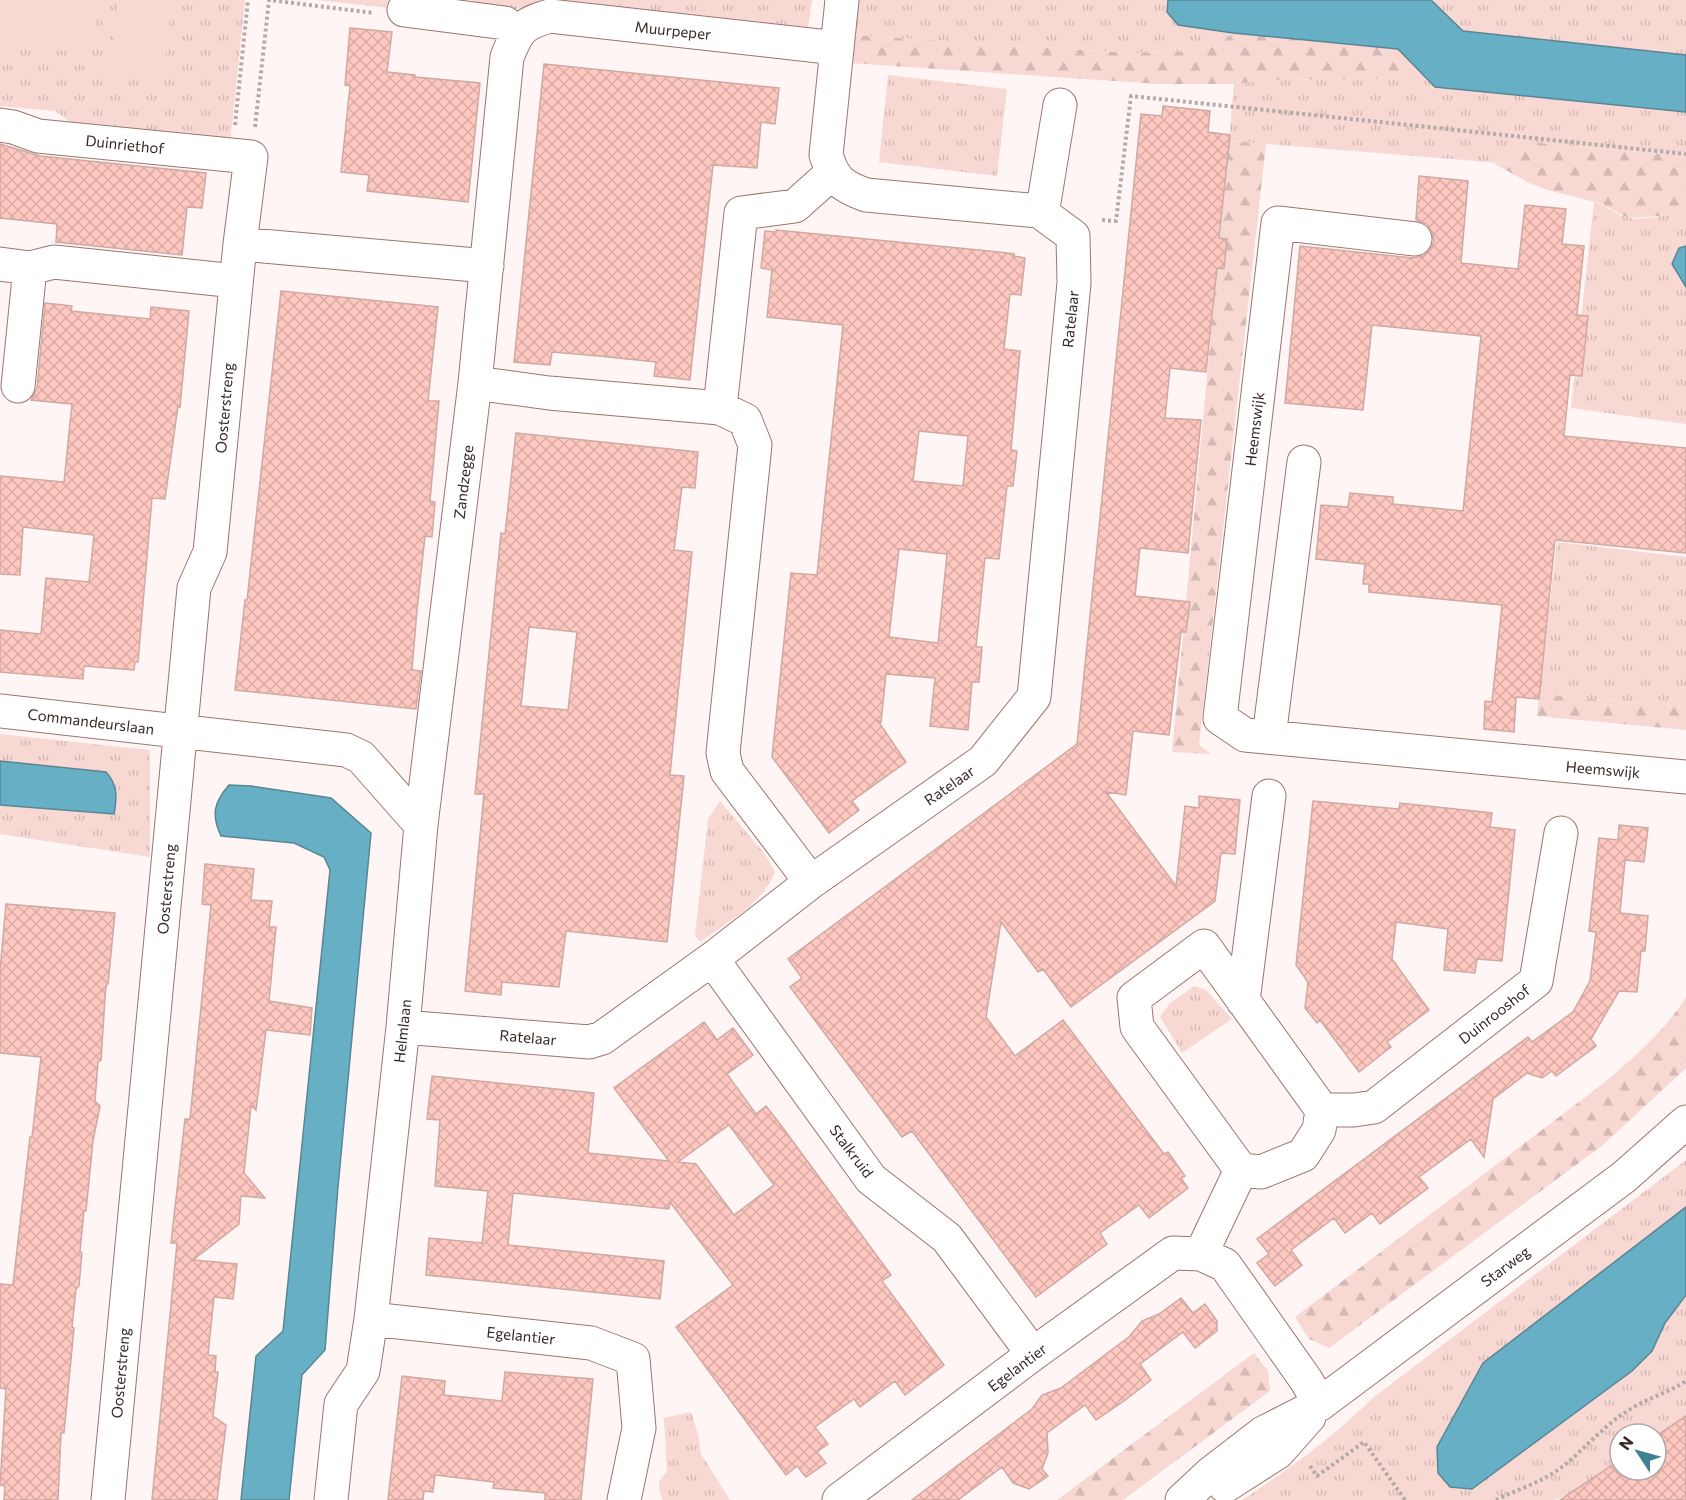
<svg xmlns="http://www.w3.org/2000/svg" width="1686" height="1500" font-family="Commissioner,sans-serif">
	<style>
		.grass { fill: url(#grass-tufts) }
		.forest { fill: url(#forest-firs) }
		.garden { fill: #f8d8d3 }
		.water { fill: #67afc4; stroke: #598694; stroke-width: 1.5 }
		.building { fill: url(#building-cross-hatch); stroke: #d0a9a2; stroke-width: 1.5; fill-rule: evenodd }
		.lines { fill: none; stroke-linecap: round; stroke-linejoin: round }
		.minor-casing { stroke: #9a7670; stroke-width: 35 }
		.major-casing { stroke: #9a7670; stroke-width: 35 }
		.path { stroke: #b5aaa8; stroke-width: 4; stroke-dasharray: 3 3; stroke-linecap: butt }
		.minor { stroke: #fff; stroke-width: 33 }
		.major { stroke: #fff; stroke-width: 33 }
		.labels { text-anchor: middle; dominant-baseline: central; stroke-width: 6; stroke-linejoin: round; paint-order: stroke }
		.street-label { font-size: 15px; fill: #372825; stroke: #fff }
	</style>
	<defs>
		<pattern id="grass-tufts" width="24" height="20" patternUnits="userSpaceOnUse" patternTransform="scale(1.5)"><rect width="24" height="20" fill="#f8d8d3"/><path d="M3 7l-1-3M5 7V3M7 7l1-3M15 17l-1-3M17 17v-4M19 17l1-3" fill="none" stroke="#d5b9b5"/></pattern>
		<pattern id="forest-firs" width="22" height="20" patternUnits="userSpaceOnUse" patternTransform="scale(1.5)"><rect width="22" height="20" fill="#f8d8d3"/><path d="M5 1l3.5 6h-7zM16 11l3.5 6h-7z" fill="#d5b9b5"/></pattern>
		<pattern id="building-cross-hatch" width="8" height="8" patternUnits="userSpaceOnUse" patternTransform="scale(1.5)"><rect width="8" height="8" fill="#fec8c0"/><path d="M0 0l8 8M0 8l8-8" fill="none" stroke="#daaca5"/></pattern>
	</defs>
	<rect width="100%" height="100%" fill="#fef5f4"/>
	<path class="grass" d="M 0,0 L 245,0 L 230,144 L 74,125 L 55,111 L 0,106 Z
		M 317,0 L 398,0 L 397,9 Z
		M 473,0 L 812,0 L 808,28 L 522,8 L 500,12 L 473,9 Z
		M 856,0 L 1168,0 L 1167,12 L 1178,25 L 1233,33 L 1221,43 L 1194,51 L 1132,53 L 853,35 Z
		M 1431,0 L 1686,0 L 1686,55 L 1463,31 Z
		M 888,75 L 1007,89 L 997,176 L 879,162 Z
		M 1426,78 L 1435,87 L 1686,112 L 1686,156 L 1514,141 L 1513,164 L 1229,141 L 1234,84 L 1271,80 Z
		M 1594,202 C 1606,205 1617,216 1629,218 C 1643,221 1671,214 1686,211 L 1686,246 L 1679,248 L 1672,264 L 1686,287 L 1686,424 L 1571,408 Z
		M 1557,542 L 1686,557 L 1686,708 L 1539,694 Z
		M 0,734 L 150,750 L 150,857 L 0,834 L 0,805 L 114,814 L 117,798 L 106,772 L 0,761 Z
		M 720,801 L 764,853 L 775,872 C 764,903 726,923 700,942 L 695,935 L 708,819 Z
		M 1194,986 L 1206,990 L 1232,1019 L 1182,1053 L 1160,1017 L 1169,1004 Z
		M 1686,1160 L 1686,1207 L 1483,1363 L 1437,1447 L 1450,1487 L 1472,1489 L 1632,1371 L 1652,1351 L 1665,1323 L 1686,1295 L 1686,1415 L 1656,1436 L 1656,1434 L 1620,1434 L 1620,1460 L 1571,1493 L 1555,1500 L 1242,1500 C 1289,1470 1334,1436 1374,1397 Z
		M 691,1412 L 698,1434 L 701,1454 L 730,1500 L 663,1500 C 658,1488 656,1481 667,1472 L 664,1418 Z"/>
	<path class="forest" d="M 1233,33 L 1398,49 L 1426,78 L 1271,80 L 1234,84 L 1158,84 L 850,63 L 853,35 L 1132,53 L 1194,51 L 1221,43 Z
		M 1229,141 L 1266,144 L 1199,745 L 1211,754 L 1172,752 Z
		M 1514,141 L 1686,156 L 1686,211 L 1660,216 L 1628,218 L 1602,204 L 1548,190 L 1529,183 L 1493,163 L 1513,164 Z
		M 1539,694 L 1686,708 L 1686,730 L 1537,716 Z
		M 1686,997 L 1686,1068 L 1603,1145 L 1329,1348 L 1309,1339 L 1295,1317 L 1604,1083 C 1634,1057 1665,1031 1686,997 Z
		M 1254,1353 L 1268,1371 L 1270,1391 L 1123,1500 L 1057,1500 Z"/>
	<path class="garden" d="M 0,0 L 98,0 L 92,54 L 0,44 Z
		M 119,0 L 172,0 L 162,83 L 109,73 Z"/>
	<path class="water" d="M 1168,0 L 1431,0 L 1463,31 L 1686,55 L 1686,112 L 1435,87 L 1398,49 L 1233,33 L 1178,25 L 1167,12 Z
		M 1686,246 L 1686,287 L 1672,264 L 1679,248 Z
		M 0,761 L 106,772 C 118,785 117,798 114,814 L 0,805 Z
		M 229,785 L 251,786 L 331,798 L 371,833 L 338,1187 L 325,1350 L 302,1375 L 289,1500 L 241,1500 L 256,1356 L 283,1331 L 330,870 L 324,857 L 294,843 L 221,836 C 211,815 214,802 229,785 Z
		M 1686,1207 L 1686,1295 L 1665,1323 L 1652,1351 L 1632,1371 L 1472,1489 L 1450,1487 L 1438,1473 L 1437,1447 L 1483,1363 Z"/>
	<path class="building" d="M 350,28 L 392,32 L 387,72 L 415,75 L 415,77 L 480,83 L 468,202 L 367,191 L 369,175 L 341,172 L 350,86 L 345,85 Z
		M 544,64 L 779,88 L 775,124 L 761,122 L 757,168 L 713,165 L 690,380 L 654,376 L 656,362 L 599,356 L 552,352 L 550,365 L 514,362 Z
		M 1163,106 L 1210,111 L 1208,132 L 1230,135 L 1219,238 L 1227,239 L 1224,269 L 1217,268 L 1206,372 L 1170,368 L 1165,418 L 1201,420 L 1188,553 L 1140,548 L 1135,596 L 1190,602 L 1186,632 L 1181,632 L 1169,735 L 1133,731 L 1126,795 L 1106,792 L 1176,886 L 1185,806 L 1199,808 L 1199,796 L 1240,800 L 1235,854 L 1221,853 L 1215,901 L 1071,1007 L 1043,969 L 1038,972 L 1001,922 L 986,1017 L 1015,1056 L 1063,1020 L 1164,1154 L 1168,1152 L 1185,1176 L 1181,1178 L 1188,1188 L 1149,1218 L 1139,1205 L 1100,1233 L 1107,1244 L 1036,1297 L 912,1131 L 902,1137 L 790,987 L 802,978 L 788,959 L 1077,744 L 1141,114 L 1162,116 Z
		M 0,144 L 40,156 L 206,173 L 202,208 L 187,207 L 182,255 L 56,242 L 57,224 L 0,218 Z
		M 1419,176 L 1468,181 L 1461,263 L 1518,269 L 1525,205 L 1566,209 L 1562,244 L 1584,246 L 1577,315 L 1588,316 L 1582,376 L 1570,375 L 1564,436 L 1686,448 L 1686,553 L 1555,540 L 1539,699 L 1516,697 L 1514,732 L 1484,729 L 1485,701 L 1492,702 L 1502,605 L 1369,592 L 1369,584 L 1363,584 L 1365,564 L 1316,559 L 1321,505 L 1348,507 L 1350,493 L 1393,497 L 1393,504 L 1463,511 L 1481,336 L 1372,325 L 1363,410 L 1285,403 L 1300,246 L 1413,258 L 1423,256 L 1430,250 L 1434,241 L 1432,232 L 1427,224 L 1416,220 Z
		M 776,230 L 999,252 L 1014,254 L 1014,256 L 1025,258 L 1021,295 L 1010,294 L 1004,349 L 1020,351 L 1011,450 L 1017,451 L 1013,486 L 1007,486 L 999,559 L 985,558 L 976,647 L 982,647 L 979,682 L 972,682 L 968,730 L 930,726 L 935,678 L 886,674 L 881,722 L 878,721 L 906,762 L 852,801 L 859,810 L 829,833 L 772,757 L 791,573 L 817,575 L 843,325 L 767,317 L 772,270 L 761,268 L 765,231 L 776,232 ZM 919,431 L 968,436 L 963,486 L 913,481 ZM 899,549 L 947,554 L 938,643 L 889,637 Z
		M 281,291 L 438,307 L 428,401 L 439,401 L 430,501 L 435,502 L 432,537 L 425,536 L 417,610 L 412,670 L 421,671 L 416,709 L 235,690 L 245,600 L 247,600 Z
		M 45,303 L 72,306 L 71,311 L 150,319 L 151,307 L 189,311 L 180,407 L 178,406 L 165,499 L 152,498 L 138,662 L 135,662 L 134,670 L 84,666 L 83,679 L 0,672 L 0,630 L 41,634 L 46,578 L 89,582 L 94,535 L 23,527 L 20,575 L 0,574 L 0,476 L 64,482 L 72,404 L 31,400 L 37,388 Z
		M 516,433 L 698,452 L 695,488 L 682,487 L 674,550 L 692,552 L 670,775 L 684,776 L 667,942 L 566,931 L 559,987 L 502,982 L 501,995 L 465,991 L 484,794 L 475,794 L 501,533 L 505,534 ZM 529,627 L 577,632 L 568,710 L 521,706 Z
		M 1313,801 L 1399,809 L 1400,803 L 1492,813 L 1490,827 L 1515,830 L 1502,961 L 1477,959 L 1475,973 L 1444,970 L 1448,929 L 1396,922 L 1392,959 L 1429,1010 L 1387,1042 L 1391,1047 L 1359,1072 L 1320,1020 L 1317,1023 L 1305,1008 L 1308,982 L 1296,965 Z
		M 1619,825 L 1648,828 L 1644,862 L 1625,860 L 1620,913 L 1648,916 L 1645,951 L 1641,951 L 1637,992 L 1619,991 L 1591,1039 L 1596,1046 L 1556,1076 L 1552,1071 L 1542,1078 L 1527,1073 L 1493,1099 L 1484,1157 L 1471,1139 L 1419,1177 L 1428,1188 L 1380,1224 L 1372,1213 L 1345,1233 L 1334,1218 L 1291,1250 L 1302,1265 L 1275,1286 L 1257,1263 L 1269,1254 L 1257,1239 L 1528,1037 L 1532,1042 L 1573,1012 L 1590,981 L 1596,932 L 1589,931 L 1599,838 L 1618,840 Z
		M 205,864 L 254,869 L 251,900 L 272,901 L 269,927 L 276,927 L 269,1001 L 312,1008 L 310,1035 L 266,1030 L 256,1110 L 251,1106 L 244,1173 L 265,1198 L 241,1196 L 239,1224 L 193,1260 L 237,1264 L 233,1299 L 214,1297 L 208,1355 L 216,1356 L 215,1372 L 218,1372 L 213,1416 L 226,1425 L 217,1500 L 152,1500 L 177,1243 L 171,1243 L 185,1119 L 190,1119 L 211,905 L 202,904 Z
		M 6,904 L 115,913 L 108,984 L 106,986 L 105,998 L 101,1060 L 98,1062 L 95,1101 L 100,1106 L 93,1141 L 86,1211 L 84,1211 L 80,1251 L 82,1253 L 79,1286 L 76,1289 L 72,1327 L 74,1328 L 67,1401 L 64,1433 L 61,1433 L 58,1500 L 4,1500 L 5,1486 L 0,1485 L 6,1389 L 0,1388 L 0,1284 L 13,1285 L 30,1137 L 32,1137 L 41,1057 L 0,1053 L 0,970 Z
		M 704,1022 L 717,1040 L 733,1028 L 753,1055 L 727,1074 L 756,1114 L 766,1106 L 783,1128 L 891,1275 L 882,1281 L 944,1365 L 905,1395 L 895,1381 L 860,1407 L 854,1399 L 815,1427 L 828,1444 L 817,1452 L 826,1463 L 806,1477 L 797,1466 L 786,1475 L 676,1327 L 733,1285 L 670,1202 L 669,1209 L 513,1193 L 508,1245 L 664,1261 L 660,1299 L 426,1275 L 429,1238 L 482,1243 L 488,1191 L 435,1186 L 440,1120 L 427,1119 L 432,1076 L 594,1093 L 588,1153 L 669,1161 L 614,1088 ZM 729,1125 L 774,1185 L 734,1215 L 696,1164 L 678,1162 Z
		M 1181,1298 L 1193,1313 L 1205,1304 L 1217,1321 L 1217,1331 L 1195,1348 L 1183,1332 L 1140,1364 L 1151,1380 L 1124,1401 L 1096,1420 L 1085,1405 L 1047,1433 L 1048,1453 L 1042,1469 L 1048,1476 L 1029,1489 L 1013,1483 L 1002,1467 L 958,1500 L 912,1500 L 1032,1409 L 1042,1395 L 1061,1388 L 1130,1336 L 1142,1321 L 1159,1314 Z
		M 505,1372 L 593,1379 L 581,1500 L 545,1500 L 545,1493 L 493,1488 L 494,1482 L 435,1475 L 433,1492 L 424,1491 L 423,1500 L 388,1500 L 402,1376 L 445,1381 L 444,1395 L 502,1401 Z
		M 1686,1416 L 1686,1500 L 1560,1500 L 1620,1460 L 1620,1470 L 1656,1470 L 1656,1436 Z"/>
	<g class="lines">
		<defs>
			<path id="minor" d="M 404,10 L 505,23 L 516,35
				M 0,125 L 13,127 L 38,136 L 251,157 L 240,244 L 210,552 L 194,588 L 108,1500
				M 1039,211 L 1044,202 L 1060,105
				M 1415,239 L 1278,223 L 1220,718 L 1245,735 L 1686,777
				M 240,244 L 487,266
				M 0,264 L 30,268 L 54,262 L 236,281
				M 475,383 L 507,57 C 518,30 521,24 550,16 L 837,48
				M 18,386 L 30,268
				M 720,408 L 741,213 L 795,206 L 832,173
				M 0,711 L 346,750 L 361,757 L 421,825 L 403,1027 L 371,1319 L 363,1371 L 341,1404 L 331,1500
				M 1269,737 L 1304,462
				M 421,825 L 475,383 L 549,393 L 720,408 L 745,420 L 755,445 L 723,753 L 727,771 L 811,882
				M 1204,946 L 1322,1110 L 1319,1130 L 1303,1155 L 1261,1172 L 1241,1170 L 1137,1027 L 1134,998 Z
				M 712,959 L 871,1179 L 947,1238 L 1033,1354
				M 1243,1001 L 1269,796
				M 403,1027 L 589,1042 L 602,1038 L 712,959 L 811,882 L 983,761 L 1034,697 L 1074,283 L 1073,236 L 1039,211 L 866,195 C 841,186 834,180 826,155 L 842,0
				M 1322,1110 L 1354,1110 L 1374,1107 L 1536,981 L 1561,833
				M 1241,1170 L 1201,1254 L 1225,1265 L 1306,1380 L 1320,1404
				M 371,1319 L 591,1343 L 633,1359 L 639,1428 L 624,1500
				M 839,1500 L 1033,1354 L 1173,1253 L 1201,1254"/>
			<path id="major" d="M 1225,1486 L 1278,1452 L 1309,1417
				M 1182,1500 L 1211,1473 L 1263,1433 L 1320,1404 L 1624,1177 L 1686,1122"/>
		</defs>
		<use href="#minor" class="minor-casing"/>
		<use href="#major" class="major-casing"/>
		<path class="path" d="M 235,125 L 248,0
			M 255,127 L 269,0 L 374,13
			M 1102,220 L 1116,221 L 1131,96 L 1686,154
			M 1310,1466 L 1317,1476 L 1364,1442 L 1405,1500
			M 1496,1500 C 1518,1489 1543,1482 1562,1467 C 1585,1449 1604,1425 1629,1410 C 1647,1398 1668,1393 1686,1381"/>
		<use href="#minor" class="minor"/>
		<use href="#major" class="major"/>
	</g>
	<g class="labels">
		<g class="street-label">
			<text transform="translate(673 30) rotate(6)">Muurpeper</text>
			<text transform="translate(125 144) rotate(6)">Duinriethof</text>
			<text transform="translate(1070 319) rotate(-84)">Ratelaar</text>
			<text transform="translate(224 408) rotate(-85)">Oosterstreng</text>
			<text transform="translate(1254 429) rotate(-83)">Heemswijk</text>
			<text transform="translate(463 482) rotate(-83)">Zandzegge</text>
			<text transform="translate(91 721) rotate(7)">Commandeurslaan</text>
			<text transform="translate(1603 769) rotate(5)">Heemswijk</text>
			<text transform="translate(949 785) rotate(-35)">Ratelaar</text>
			<text transform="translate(166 889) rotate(-85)">Oosterstreng</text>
			<text transform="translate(1494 1014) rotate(-38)">Duinrooshof</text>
			<text transform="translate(402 1031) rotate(-84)">Helmlaan</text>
			<text transform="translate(528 1037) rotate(5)">Ratelaar</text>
			<text transform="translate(852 1151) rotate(53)">Stalkruid</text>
			<text transform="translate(1505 1266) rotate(-37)">Starweg</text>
			<text transform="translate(521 1335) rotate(6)">Egelantier</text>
			<text transform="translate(1017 1367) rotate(-37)">Egelantier</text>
			<text transform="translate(120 1373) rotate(-85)">Oosterstreng</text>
		</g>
	</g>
	<g transform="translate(1638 1452) rotate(306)"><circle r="28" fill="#ffffff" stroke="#afa9a8" stroke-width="1.5"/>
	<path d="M0-4.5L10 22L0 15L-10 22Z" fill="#3f8092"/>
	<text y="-9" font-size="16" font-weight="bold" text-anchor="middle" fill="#372825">N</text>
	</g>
</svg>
